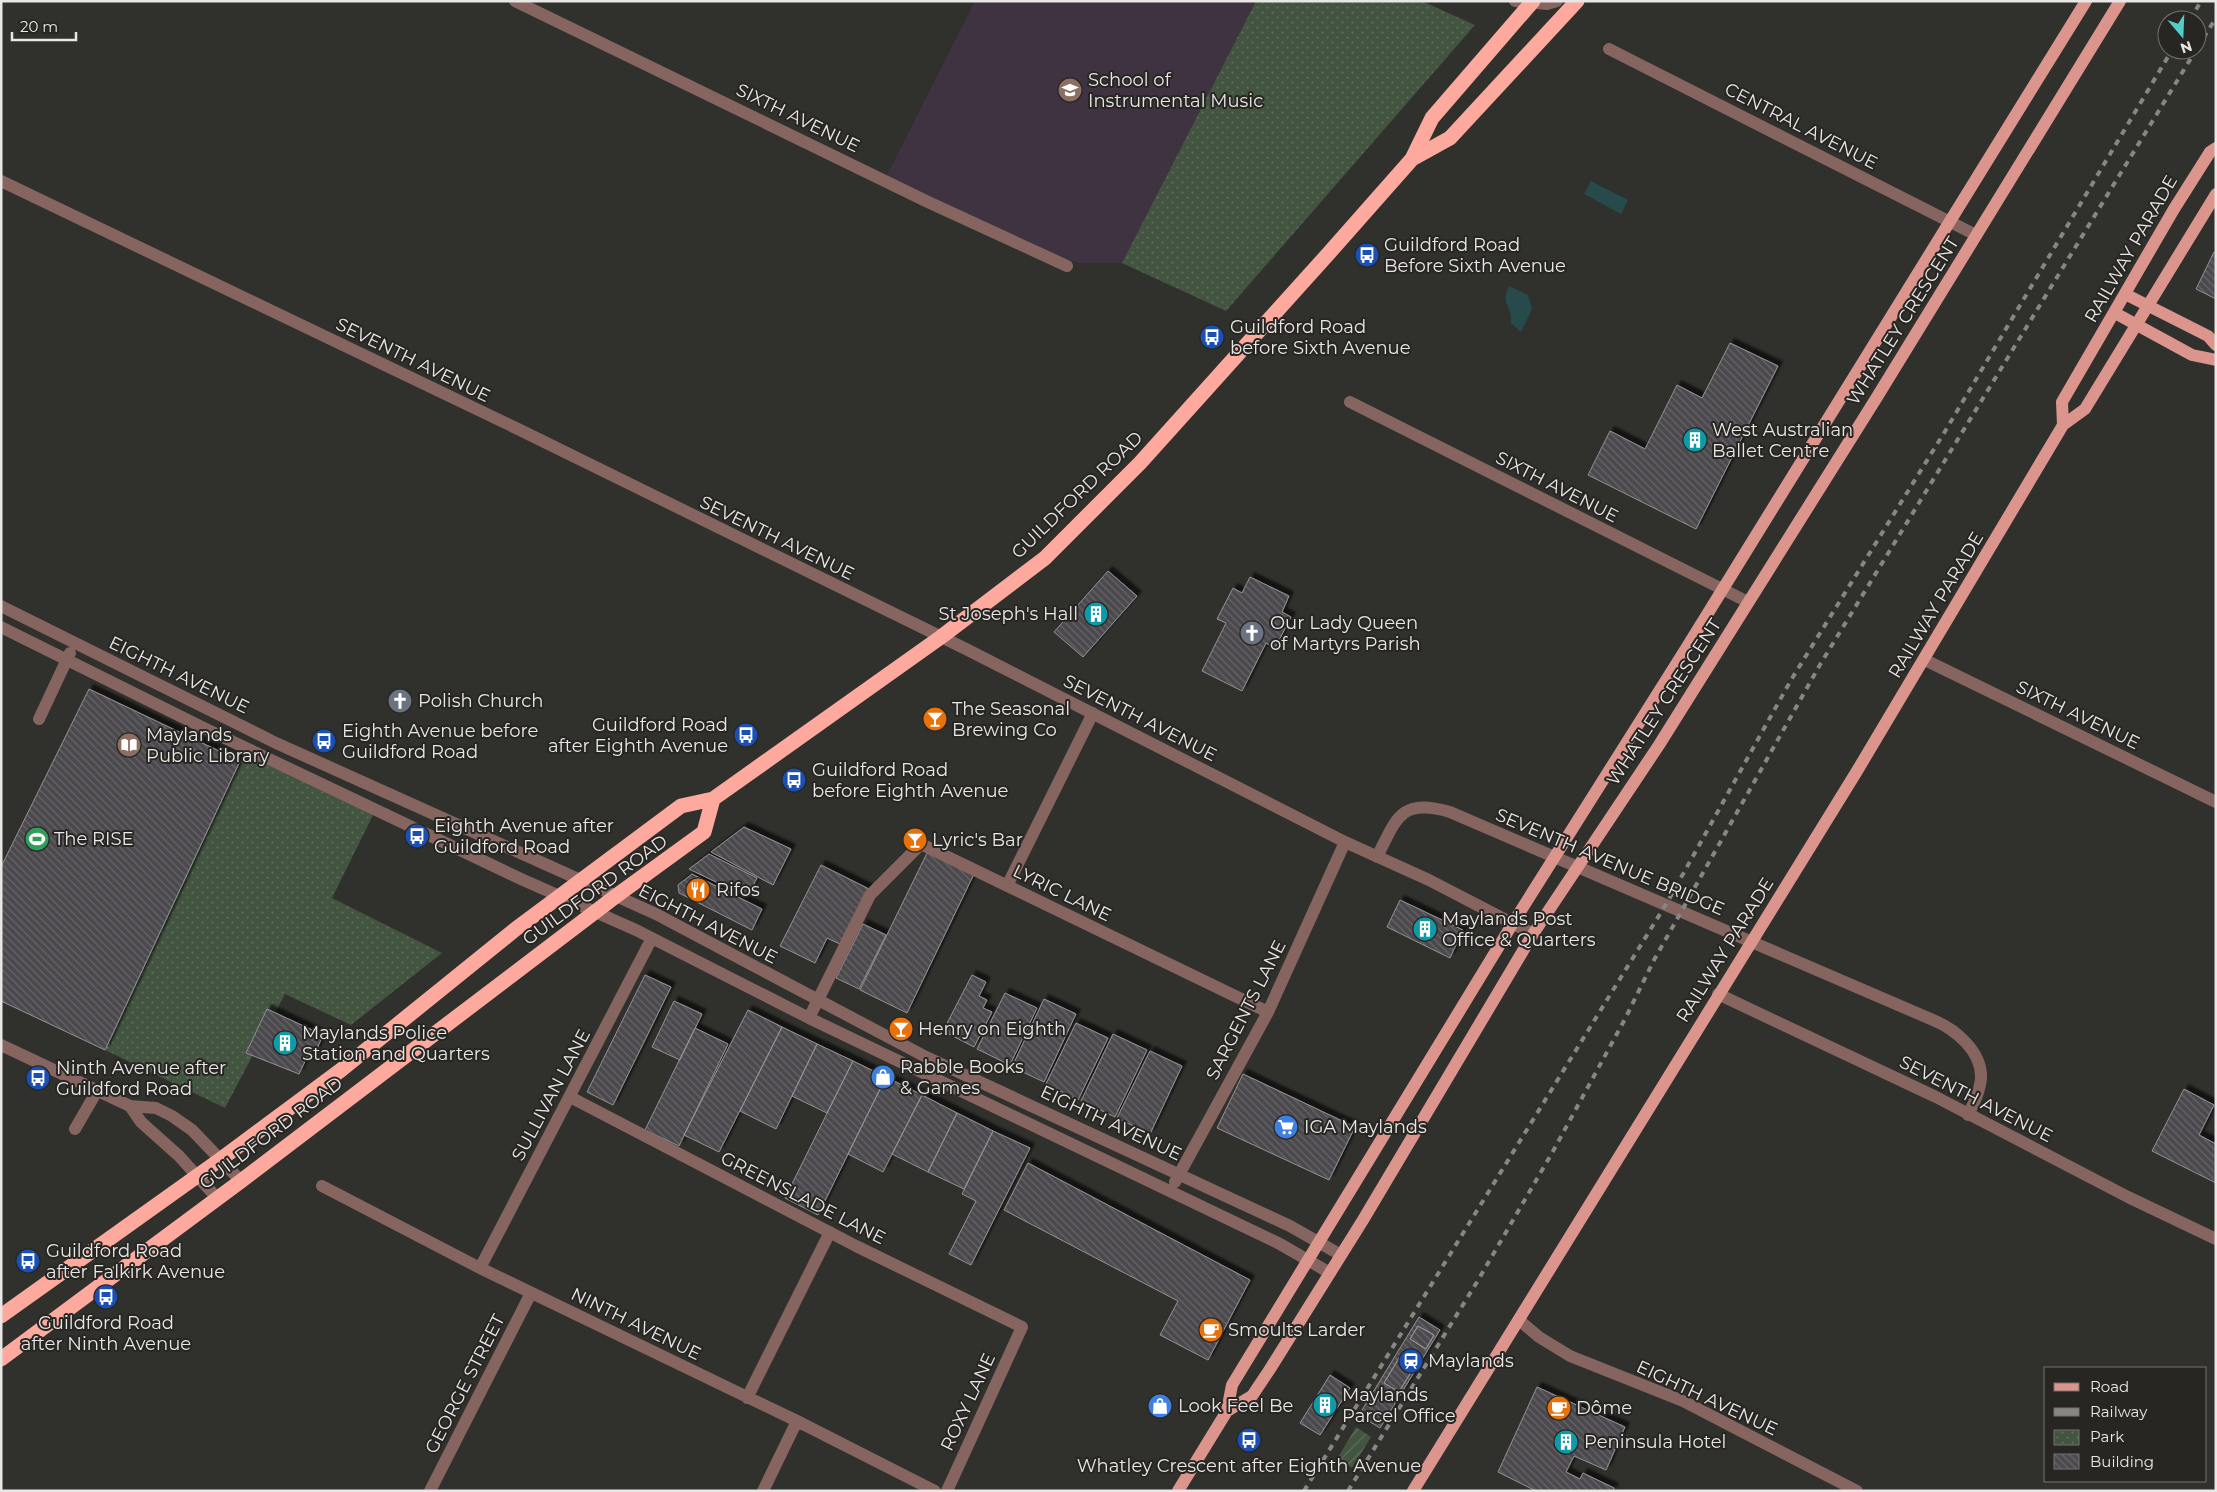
<svg xmlns="http://www.w3.org/2000/svg" width="2217" height="1492" font-family="Montserrat,sans-serif">
	<style>
		.education { fill: #3f3241 }
		.park { fill: url(#park-dots) }
		.garden { fill: url(#garden-furrows) }
		.water { fill: #274b4b }
		.building { fill: url(#building-back-hatch); stroke: #949295; fill-rule: evenodd; filter: url(#shadow) }
		.lines { fill: none; stroke-linecap: round; stroke-linejoin: round }
		.minor { stroke: #86645f; stroke-width: 12 }
		.major { stroke: #db958c; stroke-width: 12 }
		.highway { stroke: #fda99d; stroke-width: 15 }
		.rail { stroke: #868683; stroke-width: 4; stroke-dasharray: 6 6; stroke-linecap: butt }
		.labels { text-anchor: middle; dominant-baseline: central; stroke-width: 4; stroke-linejoin: round; paint-order: stroke }
		.poi-label { font-size: 18px; fill: #e8e7e5; stroke: #272623; text-anchor: start }
		.street-label { font-size: 18px; fill: #e8e7e5; stroke: #272623 }
	</style>
	<defs>
		<pattern id="park-dots" width="8" height="8" patternUnits="userSpaceOnUse" patternTransform="scale(1.25)"><rect width="8" height="8" fill="#435441"/><path d="M2 2h.1M6 6h.1" fill="none" stroke="#5e6d5c" stroke-width="1.8" stroke-linecap="round"/></pattern>
		<pattern id="garden-furrows" width="10" height="10" patternUnits="userSpaceOnUse" patternTransform="scale(1.25)"><rect width="10" height="10" fill="#435441"/><path d="M-1 1l2-2M0 10L10 0M9 11l2-2" fill="none" stroke="#5e6d5c"/></pattern>
		<pattern id="building-back-hatch" width="6" height="6" patternUnits="userSpaceOnUse" patternTransform="scale(1.25)"><rect width="6" height="6" fill="#4c4a4e"/><path d="M-1 5l2 2M0 0l6 6M5-1l2 2" fill="none" stroke="#666467"/></pattern>
		<filter id="shadow"><feDropShadow dx="4.5" dy="-4.5" stdDeviation="1" flood-color="#0009"/></filter>
	</defs>
	<rect width="100%" height="100%" fill="#30302d"/>
	<path class="education" d="M 975,1 L 1256,1 L 1122,263 L 1078,263 L 958,216 L 885,179 Z"/>
	<path class="park" d="M 1256,1 L 1422,1 L 1475,25 L 1226,311 L 1122,263 Z
		M 246,748 L 375,811 L 332,898 L 442,953 L 351,1025 L 285,994 L 225,1108 L 105,1050 Z"/>
	<path class="garden" d="M 1356,1427 L 1371,1437 L 1352,1468 L 1337,1459 Z"/>
	<path class="water" d="M 1591,181 L 1628,200 L 1621,214 L 1584,194 Z
		M 1509,286 L 1528,295 L 1532,309 L 1521,332 L 1511,323 C 1512,302 1500,307 1509,286 Z"/>
	<path class="building" d="M 2214,252 L 2216,253 L 2216,299 L 2196,289 Z
		M 1730,343 L 1778,366 L 1696,529 L 1588,475 L 1610,431 L 1645,449 L 1677,385 L 1702,398 Z
		M 1108,571 L 1137,596 L 1083,657 L 1054,632 Z
		M 1250,577 L 1289,596 L 1282,612 L 1291,617 L 1275,648 L 1266,643 L 1242,691 L 1202,671 L 1226,623 L 1217,619 L 1233,588 L 1242,593 Z
		M 89,689 L 240,761 L 105,1050 L 1,1001 L 1,867 Z
		M 744,827 L 791,849 L 773,885 L 711,852 Z
		M 928,851 L 974,874 L 907,1013 L 860,990 Z
		M 709,854 L 757,878 L 747,897 L 689,869 Z
		M 821,865 L 869,889 L 842,945 L 827,938 L 815,963 L 780,946 Z
		M 692,874 L 762,909 L 752,930 L 679,893 L 678,885 Z
		M 1400,900 L 1463,930 L 1450,958 L 1387,927 Z
		M 863,924 L 886,935 L 859,989 L 836,978 Z
		M 645,975 L 671,987 L 613,1105 L 587,1092 Z
		M 972,975 L 986,982 L 979,996 L 987,1000 L 983,1008 L 992,1012 L 974,1047 L 943,1031 Z
		M 1005,993 L 1037,1008 L 1010,1065 L 977,1049 Z
		M 1044,999 L 1076,1014 L 1044,1082 L 1012,1067 Z
		M 674,1001 L 702,1014 L 680,1060 L 652,1047 Z
		M 267,1009 L 323,1035 L 316,1051 L 310,1051 L 299,1074 L 246,1053 Z
		M 748,1010 L 782,1027 L 719,1152 L 684,1135 Z
		M 1076,1023 L 1108,1038 L 1078,1100 L 1046,1084 Z
		M 782,1027 L 817,1044 L 776,1129 L 740,1111 Z
		M 695,1028 L 728,1044 L 679,1146 L 645,1130 Z
		M 1113,1034 L 1147,1050 L 1115,1117 L 1081,1101 Z
		M 817,1044 L 853,1061 L 827,1113 L 792,1096 Z
		M 1150,1051 L 1182,1066 L 1150,1134 L 1117,1118 Z
		M 853,1061 L 886,1077 L 818,1215 L 785,1198 Z
		M 1243,1074 L 1355,1127 L 1329,1180 L 1217,1128 Z
		M 886,1077 L 922,1095 L 883,1172 L 848,1154 Z
		M 2184,1089 L 2214,1105 L 2199,1135 L 2216,1144 L 2216,1183 L 2152,1151 Z
		M 922,1095 L 957,1113 L 928,1172 L 892,1154 Z
		M 957,1113 L 993,1131 L 964,1189 L 928,1172 Z
		M 993,1131 L 1030,1148 L 971,1265 L 949,1254 L 976,1201 L 962,1194 Z
		M 1028,1163 L 1250,1280 L 1208,1360 L 1160,1335 L 1178,1301 L 1004,1210 Z
		M 1419,1317 L 1440,1330 L 1380,1428 L 1359,1415 ZM 1418,1326 L 1434,1335 L 1426,1349 L 1410,1339 ZM 1402,1353 L 1417,1362 L 1399,1392 L 1384,1383 Z
		M 1418,1326 L 1434,1335 L 1426,1349 L 1410,1339 Z
		M 1402,1353 L 1417,1362 L 1399,1392 L 1384,1383 Z
		M 1330,1375 L 1350,1388 L 1320,1435 L 1300,1423 Z
		M 1537,1387 L 1625,1427 L 1606,1470 L 1574,1456 L 1566,1472 L 1580,1479 L 1583,1473 L 1614,1488 L 1613,1491 L 1536,1491 L 1498,1472 Z"/>
	<g class="lines">
		<path class="minor" d="M 515,1 L 928,202 L 1067,266
			M 1515,1 L 1547,4 L 1557,1
			M 1609,49 L 1976,235
			M 1,181 L 520,430 L 968,650 L 1345,842 L 1429,880 L 1533,934
			M 1350,402 L 1748,602
			M 1,606 L 276,743 L 656,914 L 926,1057 L 1290,1226 L 1341,1255
			M 1,627 L 204,728 L 521,879 L 636,930 L 809,1018 L 1280,1244 L 1330,1273
			M 1925,660 L 2216,802
			M 39,719 L 70,653
			M 1377,857 C 1397,817 1401,798 1450,812 L 1933,1020 C 1955,1029 1982,1051 1981,1078 C 1980,1091 1974,1103 1968,1115
			M 1007,886 L 1093,713
			M 1718,994 L 1936,1097 L 2128,1197 L 2216,1239
			M 809,1018 L 870,895 L 921,844 L 1268,1012
			M 1,1045 L 130,1106 L 156,1108 L 172,1116 L 192,1130 L 241,1181
			M 570,1097 L 856,1246 L 1022,1327 L 947,1491
			M 130,1106 L 141,1122 L 179,1156 L 217,1198
			M 75,1129 L 97,1091
			M 1175,1182 L 1268,1012 L 1345,842
			M 322,1186 L 480,1268 L 797,1421 L 935,1491
			M 480,1268 L 652,938
			M 1519,1320 L 1539,1337 L 1570,1356 L 1683,1401 L 1857,1491
			M 747,1398 L 830,1232
			M 430,1491 L 531,1293
			M 763,1491 L 797,1421"/>
		<path class="major" d="M 2125,294 L 2208,336 L 2216,345
			M 2115,313 L 2192,355 L 2216,360
			M 2063,425 L 2062,402 L 2174,209 L 2210,152 L 2216,148
			M 1227,1411 L 1252,1396 L 1270,1369 L 1363,1220 L 1533,934 L 1659,745 L 1877,397 L 2120,1
			M 1178,1491 L 1227,1411 L 1232,1385 L 1513,923 L 1687,647 L 2086,1
			M 1413,1491 L 1857,771 L 2063,425 L 2085,409 L 2216,194"/>
		<path class="highway" d="M 1412,159 L 1450,138 L 1577,1
			M 1,1316 L 221,1159 L 341,1070 L 517,928 L 681,806 L 713,799 L 941,637 L 1045,558 L 1140,463 L 1329,253 L 1412,159 L 1432,118 L 1533,1
			M 1,1359 L 241,1181 L 616,896 L 704,832 L 713,799"/>
		<path class="rail" d="M 2190,20 L 2201,1
			M 2197,48 L 2216,18
			M 1304,1491 L 1668,901 L 1791,680 L 1944,433 L 2172,50
			M 1348,1491 L 1477,1282 L 1552,1153 L 1625,1019 L 1654,960 L 1821,663 L 2196,50"/>
	</g>
	<defs>
		<symbol id="school-disc" viewBox="-11 -11 22 22"><circle r="9.5" fill="#8d6e63" stroke="#272623"/><path d="M0-5L7-2L0 1L-7-2ZM-4 1L0 2.5L4 1V4Q0 6-4 4Z" fill="#fff"/></symbol>
		<symbol id="bus-disc" viewBox="-11 -11 22 22"><circle r="9.5" fill="#1a4fb4" stroke="#272623"/><path d="M-5-6H5V4H4V6H2V4H-2V6H-4V4H-5ZM-3.5-4V0h7V-4ZM-3.5 1.2v1.5H-2V1.2ZM2 1.2v1.5H3.5V1.2Z" fill="#fff"/></symbol>
		<symbol id="building-disc" viewBox="-11 -11 22 22"><circle r="9.5" fill="#0f9aa8" stroke="#272623"/><path d="M-4-6H4V6H1V3H-1V6H-4ZM-2.5-4.3h1.7v1.8h-1.7ZM.8-4.3h1.7v1.8H.8ZM-2.5-1h1.7V.8h-1.7ZM.8-1h1.7V.8H.8Z" fill="#fff"/></symbol>
		<symbol id="church-disc" viewBox="-11 -11 22 22"><circle r="9.5" fill="#6b7280" stroke="#272623"/><path d="M-1.2-6h2.4v3.5h3.3v2.4h-3.3V6h-2.4V-.1h-3.3v-2.4h3.3Z" fill="#fff"/></symbol>
		<symbol id="bar-disc" viewBox="-11 -11 22 22"><circle r="9.5" fill="#e8710a" stroke="#272623"/><path d="M-6-5H6L.8 .8V4.5H3.5V6h-7V4.5H-.8V.8Z" fill="#fff"/></symbol>
		<symbol id="library-disc" viewBox="-11 -11 22 22"><circle r="9.5" fill="#8d6e63" stroke="#272623"/><path d="M-6-4Q-3-5.5-.7-3.5V5Q-3 3-6 4ZM6-4Q3-5.5 .7-3.5V5Q3 3 6 4Z" fill="#fff"/></symbol>
		<symbol id="stadium-disc" viewBox="-11 -11 22 22"><circle r="9.5" fill="#2e9e5b" stroke="#272623"/><path d="M0-5a6.5 5 0 1 0 0 10a6.5 5 0 1 0 0-10ZM-3.5-1.8h7v3.6h-7Z" fill="#fff"/></symbol>
		<symbol id="restaurant-disc" viewBox="-11 -11 22 22"><circle r="9.5" fill="#e8710a" stroke="#272623"/><path d="M-5-6h1v4h1v-4h1v4h1v-4h1v5L-1.5 .5V6h-2V.5L-5-1ZM5-6V6H3V1.5H1.5Q1.5-4 5-6Z" fill="#fff"/></symbol>
		<symbol id="shop-disc" viewBox="-11 -11 22 22"><circle r="9.5" fill="#3f7fe0" stroke="#272623"/><path d="M-5-2.5h2.3a2.7 3.5 0 0 1 5.4 0H5L5.5 6h-11ZM-1.5-2.5h3a1.5 2.3 0 0 0-3 0Z" fill="#fff"/></symbol>
		<symbol id="supermarket-disc" viewBox="-11 -11 22 22"><circle r="9.5" fill="#3f7fe0" stroke="#272623"/><path d="M-6-5.5h2.5l.6 2H6L4.5 2H-2.5L-4.4-4H-6ZM-1.5 3.2a1.3 1.3 0 1 0 .1 0ZM3 3.2a1.3 1.3 0 1 0 .1 0Z" fill="#fff"/></symbol>
		<symbol id="cafe-disc" viewBox="-11 -11 22 22"><circle r="9.5" fill="#e8710a" stroke="#272623"/><path d="M-5.5-4.5H6V0H3Q3 3.5 0 3.5H-2.5Q-5.5 3.5-5.5 0ZM3-3.2v2h1.7v-2ZM-6 4.5H4V6H-6Z" fill="#fff"/></symbol>
		<symbol id="station-disc" viewBox="-11 -11 22 22"><circle r="9.5" fill="#1a4fb4" stroke="#272623"/><path d="M-3-6H3Q5-6 5-4V2Q5 4 3 4L4.5 6H3L1.5 4h-3L-3 6H-4.5L-3 4Q-5 4-5 2V-4Q-5-6-3-6ZM-3.5-4v3h7v-3ZM-3.5 1v1.5H-2V1ZM2 1v1.5H3.5V1Z" fill="#fff"/></symbol>
	</defs>
	<g fill-rule="evenodd">
		<use href="#school-disc" x="1056" y="76" width="28" height="28"/>
		<use href="#bus-disc" x="1353" y="241" width="28" height="28"/>
		<use href="#bus-disc" x="1198" y="323" width="28" height="28"/>
		<use href="#building-disc" x="1681" y="426" width="28" height="28"/>
		<use href="#building-disc" x="1082" y="600" width="28" height="28"/>
		<use href="#church-disc" x="1238" y="619" width="28" height="28"/>
		<use href="#church-disc" x="386" y="687" width="28" height="28"/>
		<use href="#bar-disc" x="921" y="705" width="28" height="28"/>
		<use href="#bus-disc" x="732" y="721" width="28" height="28"/>
		<use href="#bus-disc" x="310" y="727" width="28" height="28"/>
		<use href="#library-disc" x="115" y="731" width="28" height="28"/>
		<use href="#bus-disc" x="780" y="766" width="28" height="28"/>
		<use href="#bus-disc" x="403" y="822" width="28" height="28"/>
		<use href="#stadium-disc" x="23" y="825" width="28" height="28"/>
		<use href="#bar-disc" x="901" y="826" width="28" height="28"/>
		<use href="#restaurant-disc" x="684" y="876" width="28" height="28"/>
		<use href="#building-disc" x="1411" y="915" width="28" height="28"/>
		<use href="#bar-disc" x="887" y="1015" width="28" height="28"/>
		<use href="#building-disc" x="271" y="1029" width="28" height="28"/>
		<use href="#shop-disc" x="869" y="1063" width="28" height="28"/>
		<use href="#bus-disc" x="24" y="1064" width="28" height="28"/>
		<use href="#supermarket-disc" x="1272" y="1113" width="28" height="28"/>
		<use href="#bus-disc" x="14" y="1247" width="28" height="28"/>
		<use href="#bus-disc" x="92" y="1283" width="28" height="28"/>
		<use href="#cafe-disc" x="1197" y="1316" width="28" height="28"/>
		<use href="#station-disc" x="1397" y="1347" width="28" height="28"/>
		<use href="#building-disc" x="1311" y="1391" width="28" height="28"/>
		<use href="#shop-disc" x="1146" y="1392" width="28" height="28"/>
		<use href="#cafe-disc" x="1545" y="1394" width="28" height="28"/>
		<use href="#bus-disc" x="1235" y="1426" width="28" height="28"/>
		<use href="#building-disc" x="1552" y="1428" width="28" height="28"/>
	</g>
	<g class="labels">
		<g class="poi-label">
			<text x="1088" y="80">School of<tspan x="1088" dy="21">Instrumental Music</tspan></text>
			<text x="1384" y="245">Guildford Road<tspan x="1384" dy="21">Before Sixth Avenue</tspan></text>
			<text x="1230" y="327">Guildford Road<tspan x="1230" dy="21">before Sixth Avenue</tspan></text>
			<text x="1712" y="430">West Australian<tspan x="1712" dy="21">Ballet Centre</tspan></text>
			<text x="1078" y="614" text-anchor="end">St Joseph's Hall</text>
			<text x="1270" y="623">Our Lady Queen<tspan x="1270" dy="21">of Martyrs Parish</tspan></text>
			<text x="418" y="701">Polish Church</text>
			<text x="952" y="709">The Seasonal<tspan x="952" dy="21">Brewing Co</tspan></text>
			<text x="728" y="725" text-anchor="end">Guildford Road<tspan x="728" dy="21">after Eighth Avenue</tspan></text>
			<text x="342" y="731">Eighth Avenue before<tspan x="342" dy="21">Guildford Road</tspan></text>
			<text x="146" y="735">Maylands<tspan x="146" dy="21">Public Library</tspan></text>
			<text x="812" y="770">Guildford Road<tspan x="812" dy="21">before Eighth Avenue</tspan></text>
			<text x="434" y="826">Eighth Avenue after<tspan x="434" dy="21">Guildford Road</tspan></text>
			<text x="54" y="839">The RISE</text>
			<text x="932" y="840">Lyric's Bar</text>
			<text x="716" y="890">Rifos</text>
			<text x="1442" y="919">Maylands Post<tspan x="1442" dy="21">Office &amp; Quarters</tspan></text>
			<text x="918" y="1029">Henry on Eighth</text>
			<text x="302" y="1033">Maylands Police<tspan x="302" dy="21">Station and Quarters</tspan></text>
			<text x="900" y="1067">Rabble Books<tspan x="900" dy="21">&amp; Games</tspan></text>
			<text x="56" y="1068">Ninth Avenue after<tspan x="56" dy="21">Guildford Road</tspan></text>
			<text x="1304" y="1127">IGA Maylands</text>
			<text x="46" y="1251">Guildford Road<tspan x="46" dy="21">after Falkirk Avenue</tspan></text>
			<text x="106" y="1323" text-anchor="middle">Guildford Road<tspan x="106" dy="21">after Ninth Avenue</tspan></text>
			<text x="1228" y="1330">Smoults Larder</text>
			<text x="1428" y="1361">Maylands</text>
			<text x="1342" y="1395">Maylands<tspan x="1342" dy="21">Parcel Office</tspan></text>
			<text x="1178" y="1406">Look Feel Be</text>
			<text x="1576" y="1408">Dôme</text>
			<text x="1584" y="1442">Peninsula Hotel</text>
			<text x="1249" y="1466" text-anchor="middle">Whatley Crescent after Eighth Avenue</text>
		</g>
		<g class="street-label">
			<text transform="translate(798 118) rotate(26)">SIXTH AVENUE</text>
			<text transform="translate(1801 126) rotate(27)">CENTRAL AVENUE</text>
			<text transform="translate(2131 249) rotate(-60)">RAILWAY PARADE</text>
			<text transform="translate(1903 321) rotate(-58)">WHATLEY CRESCENT</text>
			<text transform="translate(413 360) rotate(26)">SEVENTH AVENUE</text>
			<text transform="translate(1557 487) rotate(27)">SIXTH AVENUE</text>
			<text transform="translate(1077 495) rotate(-44)">GUILDFORD ROAD</text>
			<text transform="translate(777 538) rotate(26)">SEVENTH AVENUE</text>
			<text transform="translate(1936 605) rotate(-59)">RAILWAY PARADE</text>
			<text transform="translate(179 675) rotate(26)">EIGHTH AVENUE</text>
			<text transform="translate(1664 702) rotate(-57)">WHATLEY CRESCENT</text>
			<text transform="translate(2078 715) rotate(26)">SIXTH AVENUE</text>
			<text transform="translate(1140 718) rotate(27)">SEVENTH AVENUE</text>
			<text transform="translate(1610 862) rotate(23)">SEVENTH AVENUE BRIDGE</text>
			<text transform="translate(595 890) rotate(-36)">GUILDFORD ROAD</text>
			<text transform="translate(1062 893) rotate(26)">LYRIC LANE</text>
			<text transform="translate(708 924) rotate(27)">EIGHTH AVENUE</text>
			<text transform="translate(1725 950) rotate(-58)">RAILWAY PARADE</text>
			<text transform="translate(1246 1010) rotate(-63)">SARGENTS LANE</text>
			<text transform="translate(551 1095) rotate(-62)">SULLIVAN LANE</text>
			<text transform="translate(1976 1099) rotate(27)">SEVENTH AVENUE</text>
			<text transform="translate(1111 1123) rotate(25)">EIGHTH AVENUE</text>
			<text transform="translate(271 1133) rotate(-37)">GUILDFORD ROAD</text>
			<text transform="translate(803 1198) rotate(27)">GREENSLADE LANE</text>
			<text transform="translate(636 1324) rotate(26)">NINTH AVENUE</text>
			<text transform="translate(465 1384) rotate(-63)">GEORGE STREET</text>
			<text transform="translate(1707 1398) rotate(25)">EIGHTH AVENUE</text>
			<text transform="translate(968 1402) rotate(-65)">ROXY LANE</text>
		</g>
	</g>
	<rect width="2217" height="1492" fill="none" stroke="#e8e7e5" stroke-width="5"/>
	<rect x="2044" y="1367" width="162" height="115" fill="#272623" stroke="#747371"/>
	<rect x="2054" y="1383" width="25" height="8" fill="#db958c" stroke="#747371"/>
	<text x="2090" y="1392" font-size="15" fill="#e8e7e5">Road</text>
	<rect x="2054" y="1408" width="25" height="8" fill="#868683" stroke="#747371"/>
	<text x="2090" y="1417" font-size="15" fill="#e8e7e5">Railway</text>
	<rect x="2054" y="1430" width="25" height="15" fill="url(#park-dots)" stroke="#747371"/>
	<text x="2090" y="1442" font-size="15" fill="#e8e7e5">Park</text>
	<rect x="2054" y="1454" width="25" height="15" fill="url(#building-back-hatch)" stroke="#747371"/>
	<text x="2090" y="1467" font-size="15" fill="#e8e7e5">Building</text>
	<g transform="translate(2182 35) rotate(161)"><circle r="24" fill="#272623" stroke="#747371"/>
	<path d="M0-4L9 19L0 12L-9 19Z" fill="#53cdc9"/>
	<text y="-8" font-size="14" font-weight="bold" text-anchor="middle" fill="#e8e7e5">N</text>
	</g>
	<path d="M12 32v8h64v-8" fill="none" stroke="#e8e7e5" stroke-width="2.5"/>
	<text x="20" y="32" font-size="15" fill="#e8e7e5" stroke="#272623" stroke-width="4" paint-order="stroke">20 m</text>
</svg>
